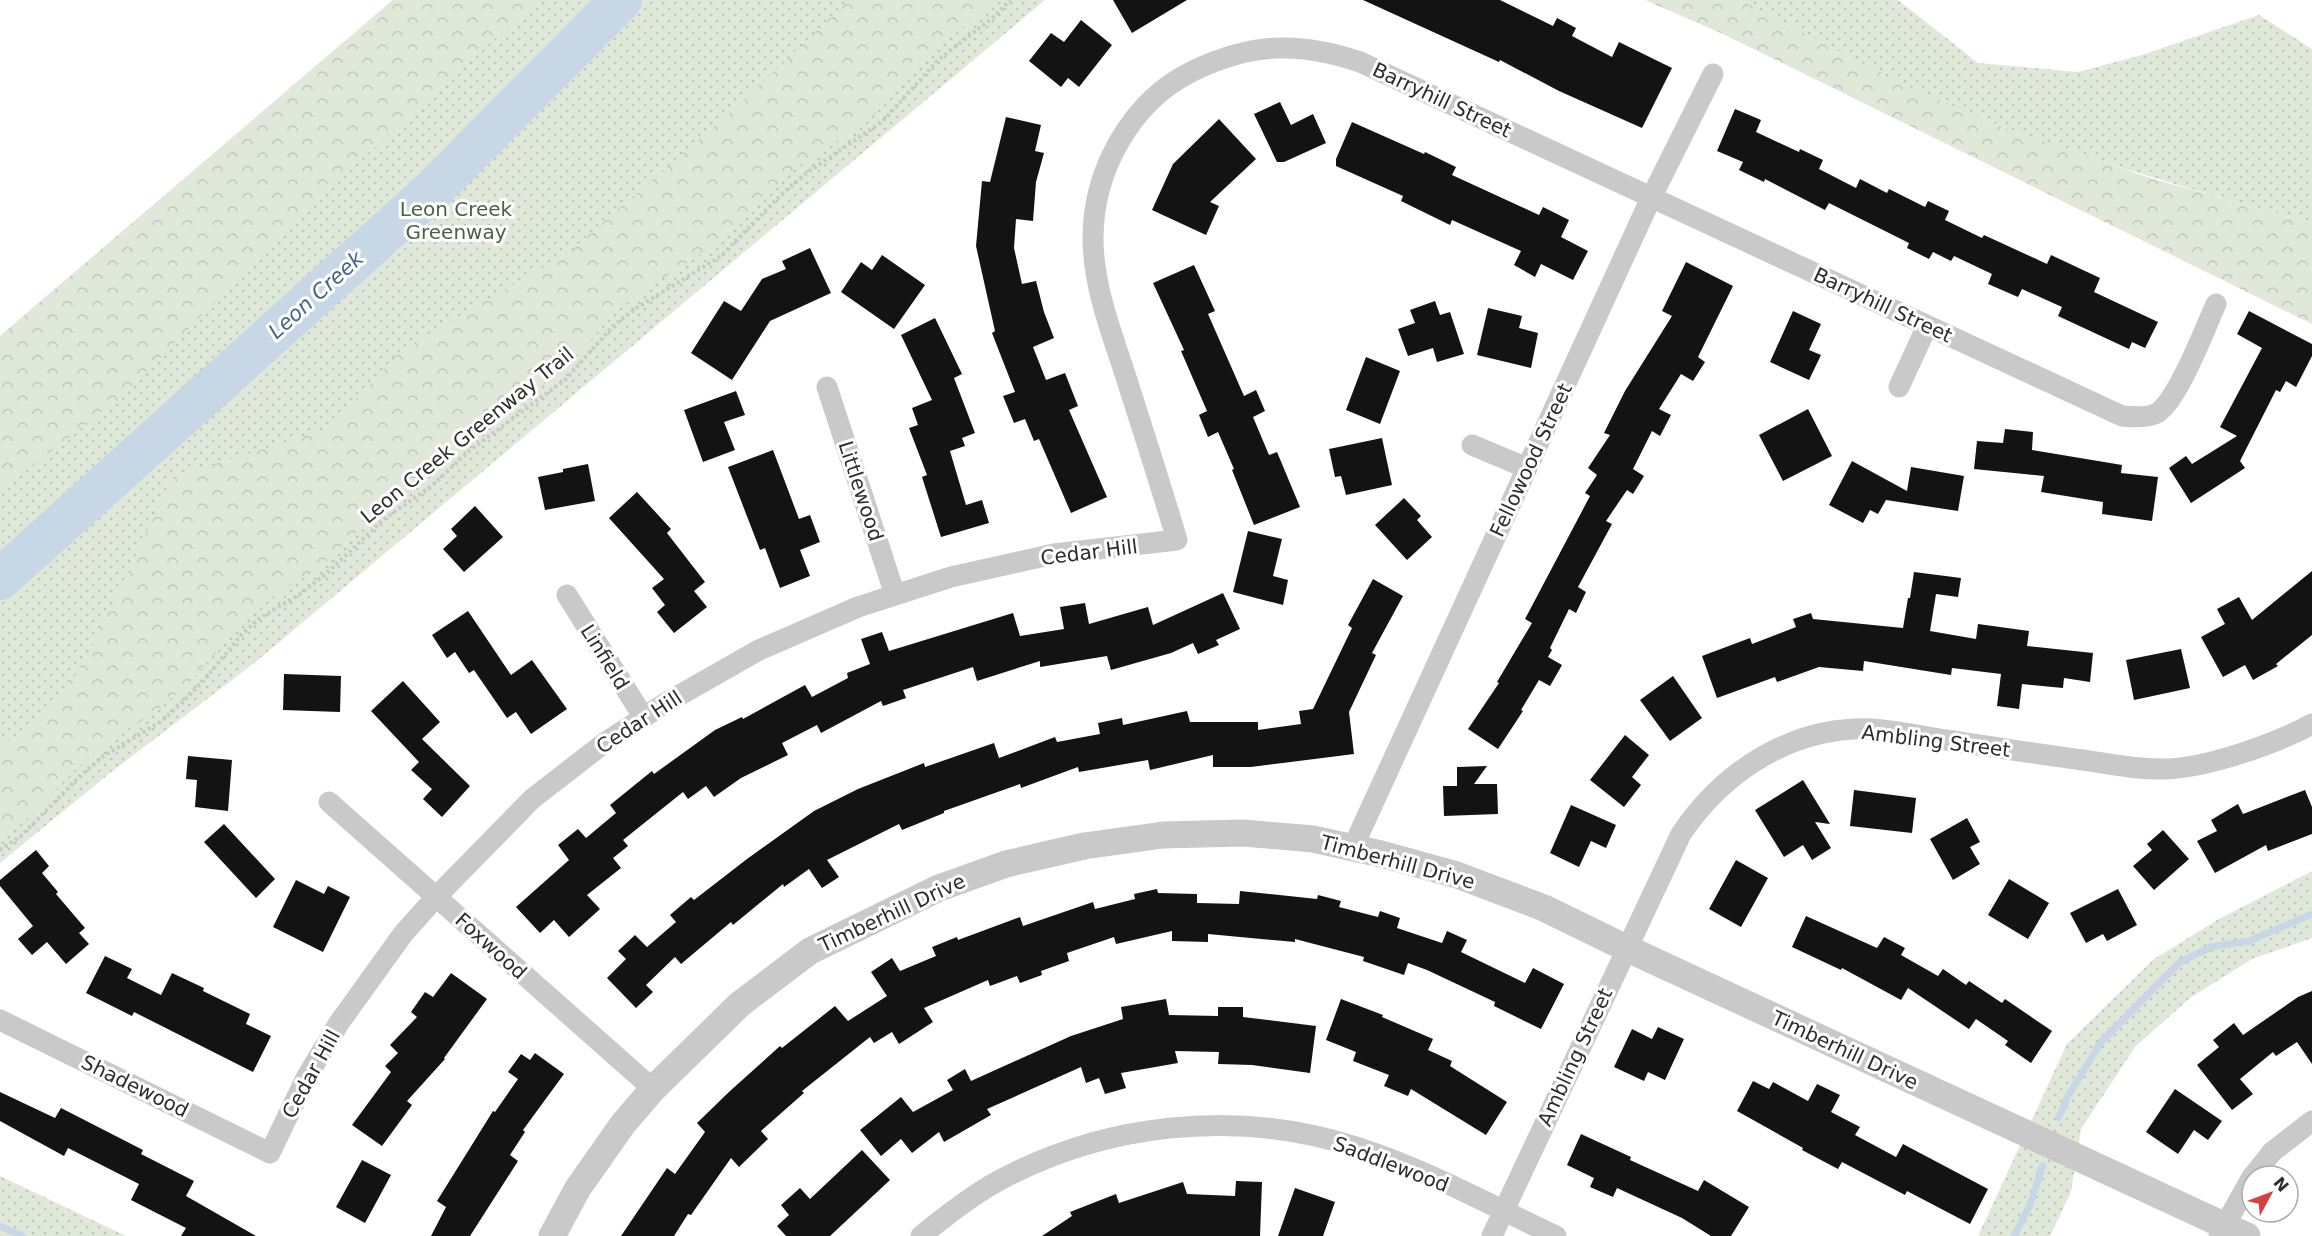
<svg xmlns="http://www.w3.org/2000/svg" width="2312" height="1236" font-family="'DejaVu Sans',sans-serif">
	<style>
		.grass { fill: url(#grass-dots) }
		.forest { fill: url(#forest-crowns) }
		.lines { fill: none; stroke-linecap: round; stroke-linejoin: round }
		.stream { stroke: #c8d7e6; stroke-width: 7 }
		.river { stroke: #c8d7e6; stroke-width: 42 }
		.building { fill: #131313 }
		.path { stroke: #c9c9c9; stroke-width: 4; stroke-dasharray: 3 3; stroke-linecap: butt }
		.minor { stroke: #c9c9c9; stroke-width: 21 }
		.tertiary { stroke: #c9c9c9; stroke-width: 27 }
		.labels { text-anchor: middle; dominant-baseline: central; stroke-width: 6; stroke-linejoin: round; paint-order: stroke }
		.street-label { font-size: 20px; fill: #2c2c2c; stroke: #fff }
		.park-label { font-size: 20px; fill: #4b623f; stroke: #fff }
		.water-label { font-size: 21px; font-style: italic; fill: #446483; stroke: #fff }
	</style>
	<defs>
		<pattern id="grass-dots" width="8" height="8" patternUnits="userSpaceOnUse" patternTransform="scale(1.5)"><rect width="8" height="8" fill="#e0e8da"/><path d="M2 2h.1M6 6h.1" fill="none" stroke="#c0c7bb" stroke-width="1.8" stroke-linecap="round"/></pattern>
		<pattern id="forest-crowns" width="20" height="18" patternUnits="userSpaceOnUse" patternTransform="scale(1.5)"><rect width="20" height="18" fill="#e0e8da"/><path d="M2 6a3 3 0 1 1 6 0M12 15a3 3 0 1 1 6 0" fill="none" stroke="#c0c7bb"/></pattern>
	</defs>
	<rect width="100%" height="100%" fill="#fff"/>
	<path class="grass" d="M 393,0 L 1045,0 L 253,664 L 110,773 L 0,863 L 0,336 Z
		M 1740,0 L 1898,0 L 1978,63 L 2078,72 L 2142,55 L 2259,15 L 2312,49 L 2312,223 C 2206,194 2101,164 1998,125 C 1909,92 1824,44 1740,0 Z
		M 2312,871 L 2312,938 L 2252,959 L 2190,998 L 2135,1047 L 2081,1129 L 2071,1192 L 2050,1236 L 1978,1236 L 2067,1044 L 2154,959 L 2219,919 Z
		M 0,1176 L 126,1236 L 0,1236 Z"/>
	<path class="forest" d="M 393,0 L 538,0 L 313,203 L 119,399 L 0,491 L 0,336 Z
		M 849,0 L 992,0 L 983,11 L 942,44 L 912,73 L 877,112 L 851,132 L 804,162 L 760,198 L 721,241 L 634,297 L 607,319 L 580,354 L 554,377 L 485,425 L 419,484 L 384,506 L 327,561 L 256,608 L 183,689 L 150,716 L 112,738 L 73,772 L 40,808 L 0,841 L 0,748 L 61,699 L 92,647 L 173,477 L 331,428 L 400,351 L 568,253 L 741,103 Z
		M 1645,0 L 1740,0 L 1901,83 L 1997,125 L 2153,179 L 2312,223 L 2312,324 L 1723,34 Z"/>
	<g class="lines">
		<path class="stream" d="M 2059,1117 L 2068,1096 L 2101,1042 L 2180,962 L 2211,947 L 2249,941 L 2312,914
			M 0,1226 L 22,1236
			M 2014,1236 L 2029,1207 L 2043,1165"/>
		<path class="river" d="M 0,579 L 434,189 L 621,0"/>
	</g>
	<path class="building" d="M 1113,0 L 1187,0 L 1132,33 Z
		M 1363,0 L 1500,0 L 1553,26 L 1557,18 L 1576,28 L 1572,36 L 1612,57 L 1619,42 L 1672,68 L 1642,128 L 1559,91 L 1500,60 L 1499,62 Z
		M 1081,20 L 1112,45 L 1079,87 L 1068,78 L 1061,87 L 1029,61 L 1051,33 L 1064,42 Z
		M 1280,102 L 1291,125 L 1313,114 L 1326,143 L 1284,162 L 1277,162 L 1254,114 Z
		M 1735,109 L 1761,120 L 1756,132 L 1799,152 L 1800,149 L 1823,160 L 1819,169 L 1856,188 L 1860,179 L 1887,193 L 1889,189 L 1925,207 L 1928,201 L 1949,211 L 1945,220 L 1982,238 L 1984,235 L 2047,264 L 2051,255 L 2100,278 L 2094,292 L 2158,322 L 2145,348 L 2132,342 L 2129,349 L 2058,316 L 2062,307 L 2022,289 L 2018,297 L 1988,284 L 1992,274 L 1954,256 L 1951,261 L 1933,252 L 1929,259 L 1907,248 L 1909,243 L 1829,203 L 1825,210 L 1765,179 L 1764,182 L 1739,170 L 1743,162 L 1717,151 Z
		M 1006,117 L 1041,125 L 1035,151 L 1044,153 L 1036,182 L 1033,221 L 1016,219 L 1014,248 L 1022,284 L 1036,281 L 1044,312 L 1054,338 L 1033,347 L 1046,380 L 1065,373 L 1078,406 L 1069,410 L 1107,497 L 1071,513 L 1039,439 L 1034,441 L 1025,419 L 1014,423 L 1003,396 L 1015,392 L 992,333 L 995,331 L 976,246 L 982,181 L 990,182 Z
		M 1219,119 L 1256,159 L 1210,202 L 1219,206 L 1206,235 L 1152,210 L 1173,164 Z
		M 1352,122 L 1424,154 L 1425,152 L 1456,167 L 1452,175 L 1539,215 L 1543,207 L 1569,220 L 1561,237 L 1588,251 L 1573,280 L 1541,264 L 1535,277 L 1514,265 L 1521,251 L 1452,220 L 1450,225 L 1401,201 L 1403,196 L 1336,166 L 1336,159 Z
		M 810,248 L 831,293 L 770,321 L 732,380 L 691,353 L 724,301 L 741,311 L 762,279 L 786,269 L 782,261 Z
		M 882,255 L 925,285 L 894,329 L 841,292 L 861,262 L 872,270 Z
		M 1686,262 L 1733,286 L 1698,357 L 1705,362 L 1693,381 L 1681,374 L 1659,409 L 1671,415 L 1660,436 L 1652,431 L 1633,469 L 1644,476 L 1633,494 L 1627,490 L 1606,521 L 1612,524 L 1578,587 L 1586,592 L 1576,613 L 1569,609 L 1550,648 L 1552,650 L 1548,657 L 1562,665 L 1550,686 L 1539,680 L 1521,710 L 1523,711 L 1498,749 L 1468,729 L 1499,683 L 1497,682 L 1532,623 L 1525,619 L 1590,496 L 1585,493 L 1597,475 L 1588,468 L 1610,435 L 1604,433 L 1625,391 L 1672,316 L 1662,311 Z
		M 1194,265 L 1215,311 L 1208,314 L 1244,396 L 1256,390 L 1265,411 L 1253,417 L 1269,455 L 1277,452 L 1300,507 L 1254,525 L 1232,470 L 1234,469 L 1218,432 L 1208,437 L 1199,415 L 1207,411 L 1181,351 L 1184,350 L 1153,283 Z
		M 1435,301 L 1440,315 L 1450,312 L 1464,354 L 1437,362 L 1433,348 L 1408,356 L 1398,329 L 1415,323 L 1410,310 Z
		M 1488,308 L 1522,316 L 1519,328 L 1538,333 L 1531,368 L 1477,355 Z
		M 1793,311 L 1821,324 L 1809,350 L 1821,355 L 1809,380 L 1770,362 Z
		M 2249,311 L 2312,344 L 2312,356 L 2296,387 L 2286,381 L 2280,392 L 2276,390 L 2240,461 L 2245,468 L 2191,503 L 2169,468 L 2186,456 L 2192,464 L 2237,436 L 2220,427 L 2262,348 L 2237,334 Z
		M 935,318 L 962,374 L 954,378 L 975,433 L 962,438 L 965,446 L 950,451 L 966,505 L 982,500 L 989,523 L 941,537 L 922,477 L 927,475 L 909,428 L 918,425 L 912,408 L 932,400 L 901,335 Z
		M 1366,357 L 1400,371 L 1380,424 L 1346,410 Z
		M 736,391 L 745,415 L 724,422 L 735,450 L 703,462 L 684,410 Z
		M 1808,409 L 1832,456 L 1783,481 L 1759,435 Z
		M 2005,429 L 2033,432 L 2032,450 L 2122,465 L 2121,473 L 2158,477 L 2152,521 L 2102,514 L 2103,502 L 2041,492 L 2044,476 L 1974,469 L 1977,441 L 2003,443 Z
		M 1382,438 L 1392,485 L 1346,495 L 1341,476 L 1335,477 L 1329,449 Z
		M 773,450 L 799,519 L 810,515 L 820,542 L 800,550 L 810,576 L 780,588 L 765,548 L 760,550 L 728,467 Z
		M 1852,461 L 1907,491 L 1911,467 L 1964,476 L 1958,511 L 1886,500 L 1878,514 L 1870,510 L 1863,523 L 1829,505 Z
		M 588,464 L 595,501 L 545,510 L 538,477 L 563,472 L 563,469 Z
		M 637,492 L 671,529 L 667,533 L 705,582 L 694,591 L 707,607 L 674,633 L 657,612 L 665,605 L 652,588 L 664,579 L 609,518 Z
		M 1404,498 L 1421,516 L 1417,520 L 1432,537 L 1407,560 L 1375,525 Z
		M 475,506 L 503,537 L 464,572 L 443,549 L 457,536 L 451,529 Z
		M 1248,531 L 1282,539 L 1273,576 L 1288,580 L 1283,605 L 1233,592 Z
		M 2312,571 L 2312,635 L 2276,664 L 2278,666 L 2253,680 L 2245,665 L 2223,677 L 2201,637 L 2225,624 L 2217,609 L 2239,597 L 2252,620 Z
		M 1914,572 L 1961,578 L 1958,597 L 1936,594 L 1930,631 L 1976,639 L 1978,624 L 2029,631 L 2027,646 L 2093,653 L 2090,682 L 2064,678 L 2063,688 L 2022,684 L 2019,709 L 1997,706 L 2001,674 L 1952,668 L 1951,675 L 1864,661 L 1863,671 L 1819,667 L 1777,682 L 1775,677 L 1717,698 L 1702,656 L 1750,638 L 1752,644 L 1796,627 L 1793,619 L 1811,613 L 1813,619 L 1903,628 L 1908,598 L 1910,598 Z
		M 1373,579 L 1403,596 L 1372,653 L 1376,655 L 1349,712 L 1354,754 L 1251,767 L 1213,767 L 1213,755 L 1150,770 L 1148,760 L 1079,772 L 1078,767 L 1021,788 L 1020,784 L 944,811 L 944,813 L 902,830 L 899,824 L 827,860 L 839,877 L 822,888 L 809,869 L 784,887 L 783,884 L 733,925 L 731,922 L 681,964 L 675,957 L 646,985 L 653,992 L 636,1008 L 607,978 L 626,959 L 618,951 L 635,935 L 647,947 L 676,922 L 670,915 L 691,897 L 694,900 L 747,859 L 814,811 L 858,789 L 924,763 L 925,767 L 994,743 L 999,758 L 1055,737 L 1057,742 L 1100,734 L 1098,723 L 1122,718 L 1123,725 L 1187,711 L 1190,722 L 1258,722 L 1258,730 L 1301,724 L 1299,711 L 1313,709 L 1352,628 L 1348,625 Z
		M 1223,593 L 1240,629 L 1216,640 L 1219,645 L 1198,654 L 1193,643 L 1171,653 L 1111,670 L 1107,656 L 1040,667 L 1040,661 L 977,681 L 973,667 L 903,690 L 906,698 L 883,706 L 881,701 L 821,733 L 817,725 L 782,743 L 788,755 L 741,778 L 714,797 L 706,786 L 688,799 L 683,792 L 623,840 L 628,846 L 613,858 L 621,868 L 587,895 L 600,909 L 569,937 L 554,920 L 540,933 L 516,907 L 569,860 L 558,845 L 578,829 L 586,838 L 616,813 L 610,805 L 652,771 L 654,774 L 715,730 L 742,717 L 743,719 L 805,685 L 812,697 L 848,678 L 847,673 L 870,664 L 861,639 L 882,632 L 889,651 L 1013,613 L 1020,636 L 1064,629 L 1060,607 L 1085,603 L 1089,624 L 1148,607 L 1153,625 Z
		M 468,611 L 511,675 L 532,660 L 567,709 L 531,734 L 516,712 L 507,718 L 474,670 L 469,673 L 455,652 L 447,658 L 432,635 Z
		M 2181,649 L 2190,688 L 2134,700 L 2126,660 Z
		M 284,674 L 341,676 L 340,712 L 283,710 Z
		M 1673,676 L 1702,718 L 1670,741 L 1640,700 Z
		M 403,681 L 440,722 L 422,739 L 470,786 L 442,817 L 423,799 L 432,789 L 411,770 L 419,762 L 371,711 Z
		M 1625,735 L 1649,755 L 1632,777 L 1641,785 L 1624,807 L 1590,780 Z
		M 188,756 L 232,760 L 228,811 L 195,807 L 197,780 L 186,779 Z
		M 1487,766 L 1474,784 L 1497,784 L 1498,814 L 1444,816 L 1443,786 L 1457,786 L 1457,767 Z
		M 1803,780 L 1830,824 L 1815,822 L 1831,848 L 1812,860 L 1803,845 L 1784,857 L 1755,810 Z
		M 1854,790 L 1916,798 L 1912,833 L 1850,826 Z
		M 2305,790 L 2312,807 L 2312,834 L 2268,851 L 2266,845 L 2215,873 L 2197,841 L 2217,831 L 2211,820 L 2238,804 L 2243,814 Z
		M 1571,805 L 1616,825 L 1606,848 L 1591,841 L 1579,867 L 1550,853 Z
		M 1967,818 L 1980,842 L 1970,847 L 1980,864 L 1953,880 L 1930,839 Z
		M 224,824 L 275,879 L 256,898 L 204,842 Z
		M 2163,830 L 2189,859 L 2154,890 L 2133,866 L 2152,850 L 2147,844 Z
		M 36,850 L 49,866 L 42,873 L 58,892 L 56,894 L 85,928 L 79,933 L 89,944 L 66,964 L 47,942 L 32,955 L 18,939 L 33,926 L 0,886 L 0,880 Z
		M 1736,860 L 1768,878 L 1741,927 L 1709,909 Z
		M 2009,879 L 2049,903 L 2028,939 L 1988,915 Z
		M 296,880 L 324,894 L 328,886 L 350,897 L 323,952 L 273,927 Z
		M 1157,889 L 1158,893 L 1197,894 L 1197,903 L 1239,904 L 1240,891 L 1317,899 L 1318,895 L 1341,901 L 1339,907 L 1378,917 L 1380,911 L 1400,918 L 1397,928 L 1442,943 L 1447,931 L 1467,940 L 1461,952 L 1525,983 L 1533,968 L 1564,984 L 1541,1029 L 1494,1006 L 1495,1002 L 1427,970 L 1408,963 L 1404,975 L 1363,961 L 1364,957 L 1295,939 L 1295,942 L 1208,934 L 1208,942 L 1172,941 L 1172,931 L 1116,944 L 1114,937 L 1067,953 L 1069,961 L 1041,971 L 1042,975 L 1020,983 L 1017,976 L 990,986 L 988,980 L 924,1008 L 933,1022 L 899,1044 L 892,1032 L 874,1043 L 870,1037 L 802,1091 L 804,1093 L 761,1131 L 768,1139 L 739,1167 L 731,1158 L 691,1215 L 688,1214 L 674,1236 L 621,1236 L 667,1168 L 675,1174 L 705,1132 L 697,1123 L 730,1091 L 780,1046 L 782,1048 L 835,1006 L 848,1021 L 887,996 L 871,972 L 892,958 L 900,971 L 936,956 L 932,947 L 957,937 L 958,940 L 1020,917 L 1023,926 L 1093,902 L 1095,909 L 1135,899 L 1134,894 Z
		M 2118,889 L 2137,925 L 2107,941 L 2103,934 L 2086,943 L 2070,913 Z
		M 1806,916 L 1877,948 L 1884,937 L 1905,948 L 1901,955 L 1938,976 L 1943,969 L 1966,985 L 1969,981 L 2002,1003 L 2005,999 L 2052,1031 L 2031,1063 L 2005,1045 L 2008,1041 L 1976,1019 L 1969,1029 L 1908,988 L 1901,1000 L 1842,968 L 1841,970 L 1792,947 Z
		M 105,956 L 132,969 L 127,978 L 161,995 L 172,973 L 204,988 L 203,991 L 250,1014 L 246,1024 L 271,1036 L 253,1072 L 134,1012 L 132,1016 L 86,993 Z
		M 451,973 L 487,999 L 444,1058 L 445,1059 L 407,1101 L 412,1105 L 382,1146 L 352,1125 L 391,1072 L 385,1066 L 398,1053 L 390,1045 L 417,1017 L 411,1012 L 425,992 L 433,997 Z
		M 2312,991 L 2312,1064 L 2297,1042 L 2276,1056 L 2273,1052 L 2240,1079 L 2253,1094 L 2232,1110 L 2197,1065 L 2219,1047 L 2213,1040 L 2234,1023 L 2243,1035 L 2298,997 Z
		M 1166,999 L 1169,1015 L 1218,1016 L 1218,1007 L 1243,1007 L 1243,1017 L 1316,1026 L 1310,1073 L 1252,1065 L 1218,1064 L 1219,1052 L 1175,1051 L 1178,1063 L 1121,1073 L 1126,1088 L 1105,1094 L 1099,1078 L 1086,1083 L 1081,1067 L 987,1109 L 991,1115 L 944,1142 L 939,1132 L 912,1153 L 901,1139 L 881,1156 L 860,1130 L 901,1097 L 913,1112 L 953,1090 L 947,1080 L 965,1069 L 971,1081 L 1071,1036 L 1123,1019 L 1121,1007 Z
		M 1341,999 L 1383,1015 L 1382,1017 L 1433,1039 L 1428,1050 L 1452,1061 L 1450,1066 L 1507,1102 L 1486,1135 L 1411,1089 L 1408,1096 L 1384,1086 L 1389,1075 L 1353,1061 L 1356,1052 L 1326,1040 Z
		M 1658,1027 L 1684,1039 L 1665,1080 L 1648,1072 L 1644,1081 L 1614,1067 L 1632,1029 L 1652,1039 Z
		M 535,1053 L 564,1074 L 523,1130 L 525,1132 L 510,1155 L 518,1161 L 470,1236 L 431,1236 L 446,1207 L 437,1201 L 493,1111 L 495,1112 L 518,1079 L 508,1072 L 521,1054 L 530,1060 Z
		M 1753,1081 L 1769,1089 L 1773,1082 L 1808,1101 L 1817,1084 L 1840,1095 L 1831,1112 L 1860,1127 L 1855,1135 L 1896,1157 L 1903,1144 L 1988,1189 L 1970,1224 L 1907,1191 L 1905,1195 L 1842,1162 L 1838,1169 L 1802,1150 L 1803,1148 L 1737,1111 Z
		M 2175,1089 L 2222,1121 L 2208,1140 L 2194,1130 L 2178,1154 L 2146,1132 Z
		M 0,1092 L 55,1118 L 61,1108 L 143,1150 L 141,1154 L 194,1181 L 186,1196 L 256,1236 L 181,1236 L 186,1228 L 131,1200 L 139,1184 L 68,1148 L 64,1156 L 0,1121 Z
		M 1581,1134 L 1631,1157 L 1630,1160 L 1698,1191 L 1704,1180 L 1749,1207 L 1731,1236 L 1711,1236 L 1682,1218 L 1617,1188 L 1613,1197 L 1590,1187 L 1594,1178 L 1567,1165 Z
		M 862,1150 L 890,1180 L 830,1236 L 786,1236 L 777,1226 L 789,1215 L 781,1205 L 800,1188 L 810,1199 Z
		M 362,1160 L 391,1175 L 365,1223 L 336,1207 Z
		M 1236,1181 L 1262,1182 L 1260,1236 L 1042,1236 L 1072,1216 L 1070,1212 L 1116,1194 L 1119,1203 L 1183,1182 L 1187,1194 L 1235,1196 Z
		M 1295,1188 L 1335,1202 L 1323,1236 L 1278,1236 Z"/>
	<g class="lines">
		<path class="path" d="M 0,850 L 21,836 L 80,776 L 102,757 L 160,722 L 181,704 L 205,679 L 243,633 L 260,618 L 300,594 L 327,573 L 383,520 L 433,485 L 469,451 L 566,379 L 613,326 L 635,309 L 721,256 L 784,192 L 808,172 L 883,121 L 938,60 L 995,16 L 1010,0"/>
		<path class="minor" d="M 827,387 L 895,595
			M 1899,387 L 1927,326
			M 1472,445 L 1527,468
			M 567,595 L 644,718
			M 329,802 L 653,1089
			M 1353,847 L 1651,198 L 1713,74
			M 0,1020 L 270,1153 L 306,1078 L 339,1023 L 403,934 L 436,897 L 532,799 L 603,744 L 664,704 L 759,650 L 858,607 L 951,577 L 1054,554 L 1177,540 C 1160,483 1142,427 1124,371 C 1110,328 1093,284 1093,238 C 1093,171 1131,101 1193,71 C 1251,43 1299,41 1360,62 L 2122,416 C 2132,417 2146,418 2155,414 C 2177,404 2205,328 2216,304
			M 2253,1176 L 2272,1152 L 2312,1121
			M 921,1236 C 943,1218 966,1200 991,1185 C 1101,1123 1235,1108 1356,1147 C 1423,1168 1492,1206 1556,1236
			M 1492,1236 L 1681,834 C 1724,770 1793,726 1872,729 C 1898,731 1926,737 1953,741 C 1996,748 2040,754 2083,760 C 2110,764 2138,770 2165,769 C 2207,768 2275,744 2312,724
			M 2219,1236 L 2252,1177"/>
		<path class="tertiary" d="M 552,1236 L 578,1188 L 623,1124 L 653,1089 L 740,1004 L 810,951 L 939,888 L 1006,864 L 1084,846 L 1163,835 L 1243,833 L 1313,839 L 1381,854 L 1457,875 L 1544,908 L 1626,948 L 2247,1236"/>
	</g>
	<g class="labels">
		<g class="street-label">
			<text transform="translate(1442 100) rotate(25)">Barryhill Street</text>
			<text transform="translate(1883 305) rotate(25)">Barryhill Street</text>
			<text transform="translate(467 435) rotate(-39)">Leon Creek Greenway Trail</text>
			<text transform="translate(1531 460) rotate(-65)">Fellowood Street</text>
			<text transform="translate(861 491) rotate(72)">Littlewood</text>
			<text transform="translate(1089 552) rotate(-7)">Cedar Hill</text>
			<text transform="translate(605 657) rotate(58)">Linfield</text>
			<text transform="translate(639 722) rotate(-33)">Cedar Hill</text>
			<text transform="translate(1936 741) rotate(7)">Ambling Street</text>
			<text transform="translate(1398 862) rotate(15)">Timberhill Drive</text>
			<text transform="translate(892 913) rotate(-25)">Timberhill Drive</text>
			<text transform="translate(491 946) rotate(42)">Foxwood</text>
			<text transform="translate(1845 1050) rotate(25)">Timberhill Drive</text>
			<text transform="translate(1575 1057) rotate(-65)">Ambling Street</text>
			<text transform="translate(311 1074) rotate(-61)">Cedar Hill</text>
			<text transform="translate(135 1086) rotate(26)">Shadewood</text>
			<text transform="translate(1391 1164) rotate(21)">Saddlewood</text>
		</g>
		<g class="park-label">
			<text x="456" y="209">Leon Creek<tspan x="456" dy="23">Greenway</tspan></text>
		</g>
		<g class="water-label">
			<text transform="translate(316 295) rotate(-42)">Leon Creek</text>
		</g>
	</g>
	<g transform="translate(2270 1194) rotate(49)"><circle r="28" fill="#ffffff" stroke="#ababab" stroke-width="1.5"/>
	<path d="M0-4.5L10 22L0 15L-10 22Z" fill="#d04340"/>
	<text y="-9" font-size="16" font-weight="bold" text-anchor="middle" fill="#2c2c2c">N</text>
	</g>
</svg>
